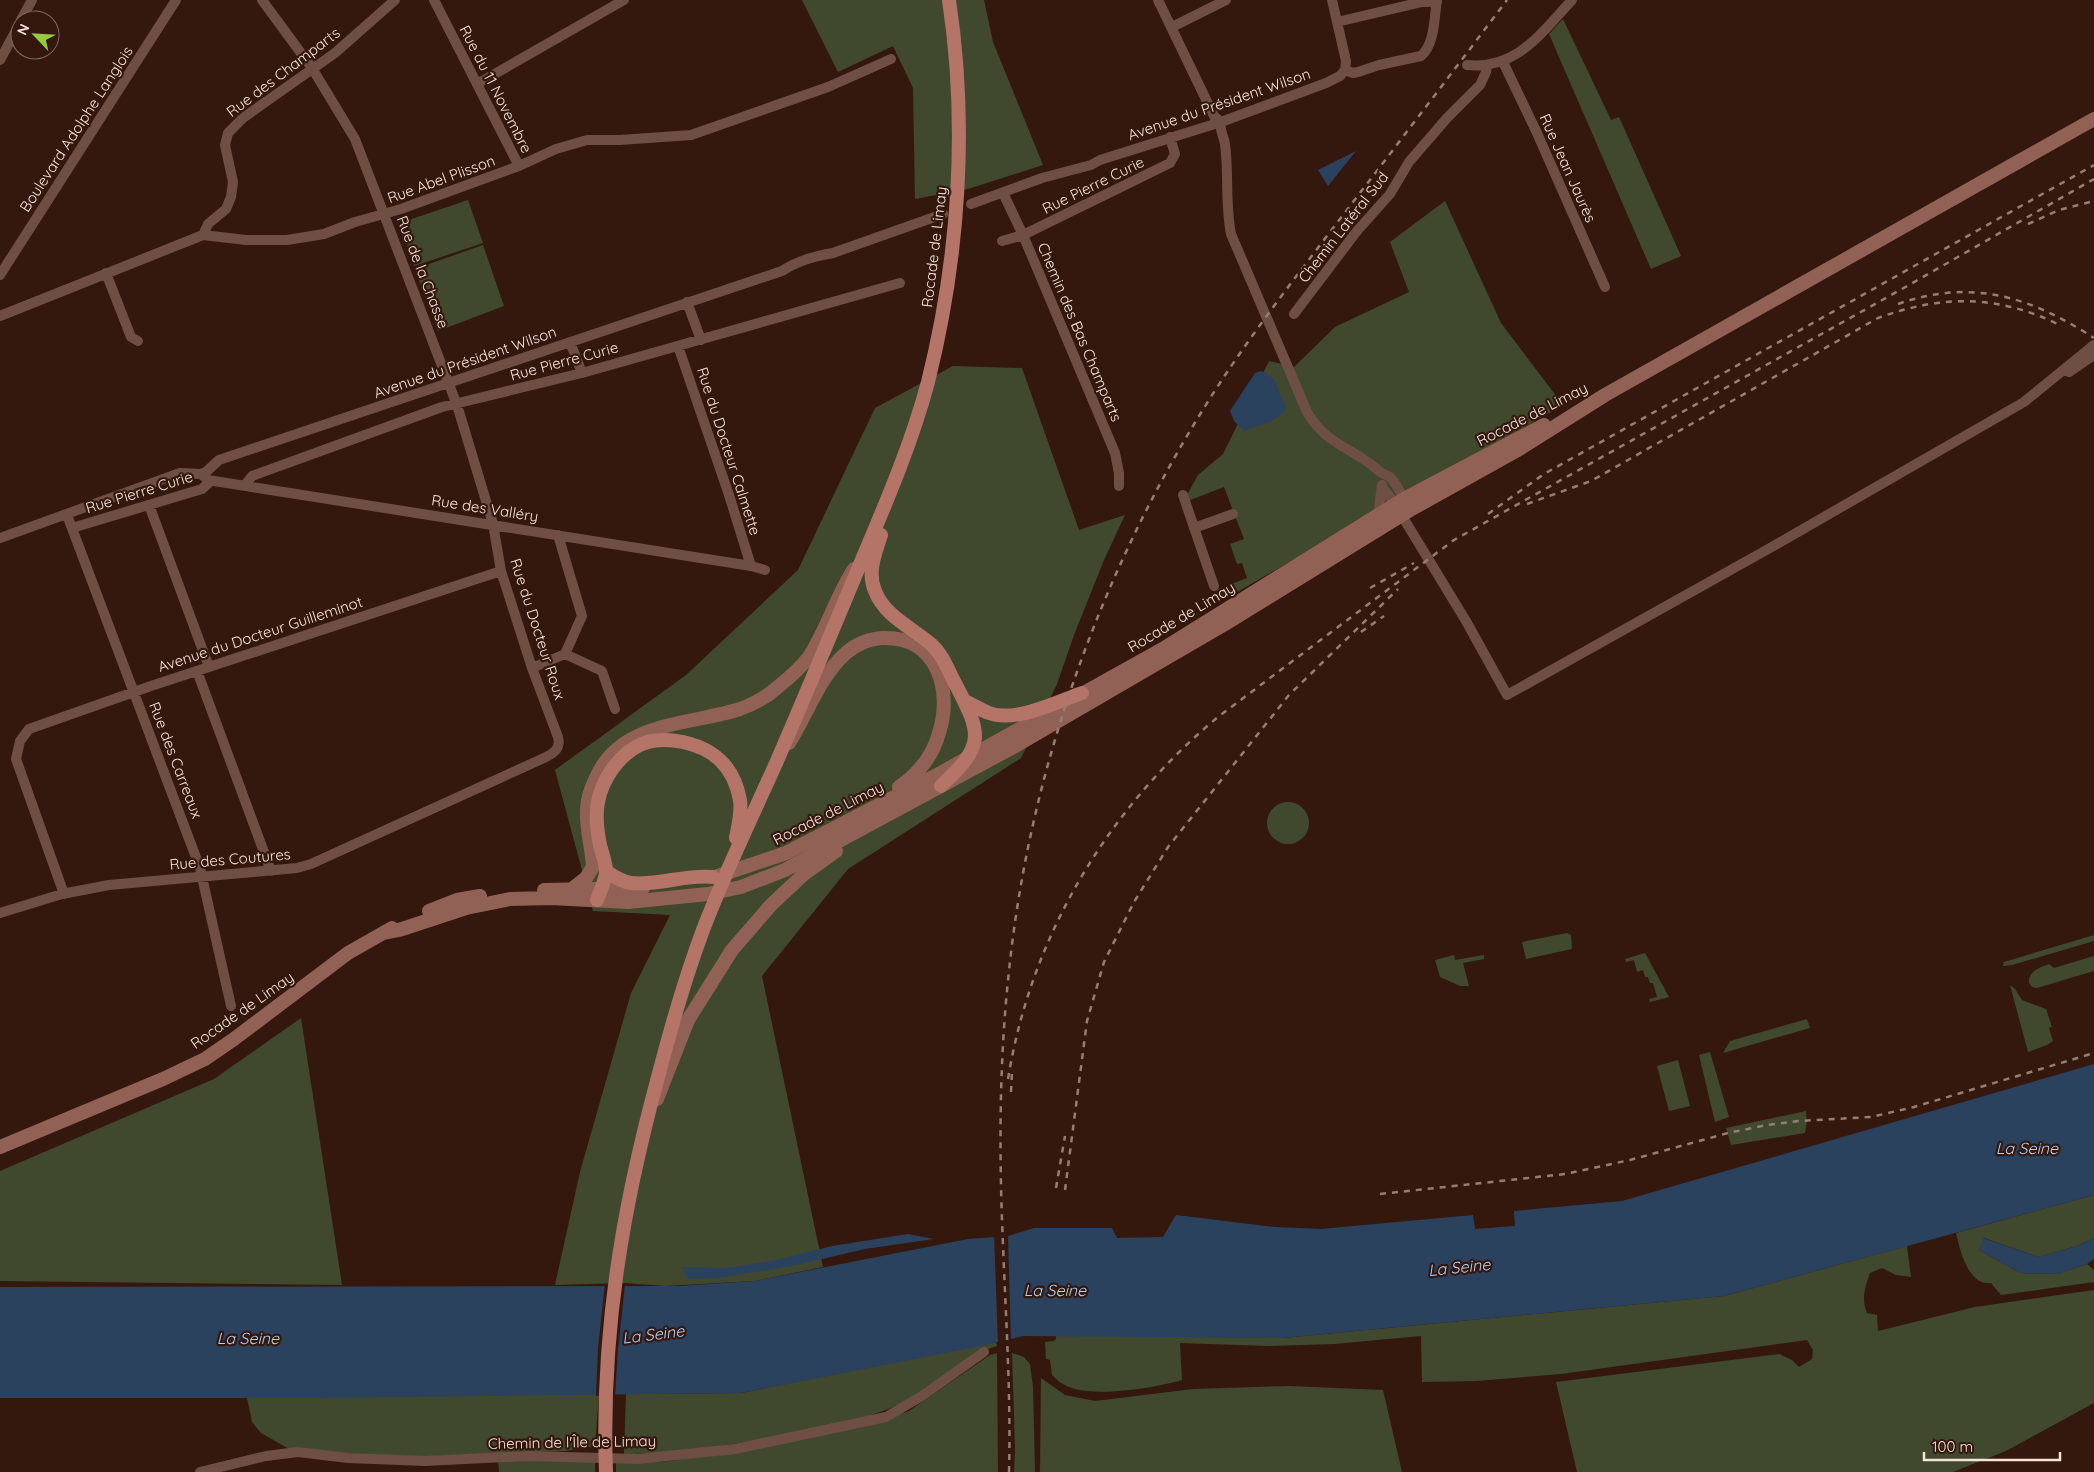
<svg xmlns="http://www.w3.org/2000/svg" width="2094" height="1472" font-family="Quicksand,sans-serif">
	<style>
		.green { fill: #40492d }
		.water { fill: #2b425f }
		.pier { fill: #34180e }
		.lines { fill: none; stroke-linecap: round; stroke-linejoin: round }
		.minor { stroke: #6f4f43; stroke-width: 10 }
		.secondary { stroke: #926155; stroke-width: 14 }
		.primary { stroke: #b57468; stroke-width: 14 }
		.rail { stroke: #967e76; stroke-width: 2.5; stroke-dasharray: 6 6; stroke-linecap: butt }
		.labels { text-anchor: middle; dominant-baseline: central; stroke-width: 4.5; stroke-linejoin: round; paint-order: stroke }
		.street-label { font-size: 15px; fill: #f7e3dc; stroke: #34180e }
		.water-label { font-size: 16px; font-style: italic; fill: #b0d2fd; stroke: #34180e }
	</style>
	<rect width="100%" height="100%" fill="#34180e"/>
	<path class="green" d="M 802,0 L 984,0 L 993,42 L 1043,165 L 968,189 L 915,199 L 913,88 L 893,46 L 838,72 Z
		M 1563,19 L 1611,120 L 1619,117 L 1681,256 L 1651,269 L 1549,34 Z
		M 468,200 L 483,243 L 414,266 L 400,223 Z
		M 1445,201 L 1501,323 L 1563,405 L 1225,599 L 1216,590 L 1247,578 L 1242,563 L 1237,564 L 1230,544 L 1244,539 L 1224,487 L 1188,501 L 1187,495 L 1198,475 L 1223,454 L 1269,361 L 1294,367 L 1335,327 L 1409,292 L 1390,242 Z
		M 483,245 L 504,306 L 438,331 L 415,269 Z
		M 953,366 L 1022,368 L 1079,530 L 1125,515 L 1104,560 L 1074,635 L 1057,684 L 1021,758 L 848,869 L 762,976 L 823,1267 L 755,1281 L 665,1286 L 624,1283 L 555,1285 L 580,1172 L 631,993 L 670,915 L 593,911 L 555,770 L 686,675 L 798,570 L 875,408 Z
		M1267 823a21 21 0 1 1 42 0a21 21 0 1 1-42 0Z
		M 1567,933 L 1571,935 L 1572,949 L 1526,959 L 1522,942 Z
		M 2094,935 L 2094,941 L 2012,965 L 2003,966 L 2004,962 Z
		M 1645,953 L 1669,997 L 1650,1002 L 1649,999 L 1657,997 L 1653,983 L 1650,983 L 1648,977 L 1645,977 L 1643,970 L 1637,972 L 1634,960 L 1626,962 L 1625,959 Z
		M 1454,955 L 1455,960 L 1484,955 L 1484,959 L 1463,963 L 1469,986 L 1460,986 L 1440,977 L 1435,960 Z
		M 2094,956 L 2094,971 L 2037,988 L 2032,987 L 2029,983 C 2028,971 2039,968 2049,964 L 2054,968 Z
		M 2010,985 L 2015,989 L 2022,1000 L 2046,1009 L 2052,1027 L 2049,1028 L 2053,1041 L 2047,1045 L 2028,1052 Z
		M 301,1018 L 342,1285 L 0,1281 L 0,1171 L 214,1079 Z
		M 1807,1019 L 1810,1028 L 1723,1053 L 1730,1041 Z
		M 1710,1052 L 1729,1117 L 1715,1122 L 1699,1055 Z
		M 1678,1060 L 1690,1106 L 1669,1111 L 1657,1066 Z
		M 1806,1111 L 1807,1122 L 1805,1133 L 1731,1145 L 1726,1128 Z
		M 2094,1195 L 2094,1238 L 2077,1246 L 2038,1257 L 1984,1238 L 1979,1250 L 2020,1273 L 2057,1274 L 2087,1264 L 2094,1270 L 2094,1282 L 2001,1295 L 1991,1283 C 1968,1286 1960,1250 1956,1233 Z
		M 1907,1246 L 1911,1277 L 1896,1275 L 1882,1268 L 1870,1273 C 1865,1287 1861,1299 1867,1313 L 1877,1315 L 1878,1331 L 1975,1307 L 2094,1290 L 2094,1403 L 2006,1451 L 1953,1472 L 1577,1472 L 1556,1382 L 1779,1354 L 1792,1360 L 1799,1367 L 1812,1359 L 1813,1350 L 1807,1340 L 1561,1374 L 1477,1381 L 1422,1382 L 1421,1336 L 1334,1344 L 1267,1346 L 1180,1343 L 1182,1380 C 1155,1388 1089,1399 1065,1385 C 1060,1383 1056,1379 1052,1375 L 1050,1360 L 1046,1359 L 1045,1342 L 1054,1341 L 1056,1339 L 1056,1335 L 1283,1338 L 1724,1296 Z
		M 996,1342 L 997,1346 C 962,1356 938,1386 906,1401 C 866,1421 822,1428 779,1436 C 727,1445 677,1455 624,1454 L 626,1394 L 741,1393 Z
		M 997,1353 L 998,1472 L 616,1472 L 616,1462 L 662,1462 L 745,1451 L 868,1425 L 909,1411 L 990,1355 Z
		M 1012,1353 L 1024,1357 L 1030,1364 L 1033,1387 L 1035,1472 L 1014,1472 L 1015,1449 Z
		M 1041,1378 L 1065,1395 L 1095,1401 L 1193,1389 L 1290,1386 L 1383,1390 L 1402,1472 L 1040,1472 Z
		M 599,1394 L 595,1446 L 566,1451 L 433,1456 L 396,1456 L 291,1450 L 261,1433 L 252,1422 L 247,1398 Z
		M 498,1459 L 595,1462 L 595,1472 L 499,1472 Z"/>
	<path class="water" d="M 1356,151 L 1328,186 L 1318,170 Z
		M 1262,371 L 1274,379 L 1286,408 C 1280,421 1258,426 1244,431 L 1234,421 L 1230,411 L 1255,373 Z
		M 2094,1064 L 2094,1195 L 1724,1296 L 1283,1338 L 1023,1336 L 976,1347 L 741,1393 L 314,1398 L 0,1398 L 0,1287 L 679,1286 L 755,1281 L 968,1239 L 1008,1236 L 1034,1228 L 1112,1228 L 1117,1238 L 1163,1237 L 1176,1215 L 1275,1227 L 1321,1229 L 1473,1215 L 1475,1229 L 1515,1226 L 1514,1211 L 1622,1201 Z
		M 908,1234 L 934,1239 L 865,1249 L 792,1266 L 719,1278 L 687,1279 L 682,1267 L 727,1268 L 776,1260 L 832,1246 Z
		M 1983,1238 L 2038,1257 L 2077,1246 L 2094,1238 L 2094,1259 L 2087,1264 L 2057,1274 L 2020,1273 L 1979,1250 Z"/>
	<path class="pier" d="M 994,1234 L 1008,1234 L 1008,1236 L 1011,1341 L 998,1345 Z
		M 605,1284 L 625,1284 L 618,1349 L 615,1396 L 596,1396 L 598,1348 Z"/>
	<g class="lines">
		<path class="minor" d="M 434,0 L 519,166
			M 1158,0 L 1214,116 L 1221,122
			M 1332,0 L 1346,61 L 1345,70
			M 21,20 L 32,0
			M 1337,22 L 1422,2 L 1437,2
			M 1172,27 L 1226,0
			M 0,60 L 20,23
			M 1503,62 L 1537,133 L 1605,287
			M 1467,65 C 1517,70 1541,33 1572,0
			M 1345,70 L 1353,73 L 1358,72 L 1379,65 L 1421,56 C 1435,44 1434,18 1437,0
			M 477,84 L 624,0
			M 1221,122 C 1219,129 1224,137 1225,144 C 1229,174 1225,204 1231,234 L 1307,412 C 1327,446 1353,447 1380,472 C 1383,474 1387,475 1390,477 C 1397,484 1402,495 1406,503
			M 1003,193 L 1023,235 L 1115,453 L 1119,473 L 1119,486
			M 971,204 L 1042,178 L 1091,165 L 1100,160 L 1221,122 L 1326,83 L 1340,76 L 1345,70
			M 203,235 L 208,224 L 226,209 L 231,197 L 233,182 L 225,145 L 228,133 L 243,118 L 335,53 L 395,0
			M 1002,241 L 1023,235 L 1170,163 L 1175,154 L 1170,137
			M 106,273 L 131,337 L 138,341
			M 0,275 L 176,0
			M 687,302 L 701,340
			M 1294,314 L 1357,231 L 1390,194 L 1409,162 L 1447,118 L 1480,85 L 1486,72 L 1487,65
			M 0,316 L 203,235 L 246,240 L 287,240 L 324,234 L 355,222 L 401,209 L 519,166 L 556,149 L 587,140 L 620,140 L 691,135 L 828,87 L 891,59
			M 570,342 L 582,373
			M 678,346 L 729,495 L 751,566
			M 2069,372 L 2094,355
			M 201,474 L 208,480 L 214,481 L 751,566 L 765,570
			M 245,485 L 252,476 L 442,407 L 582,373 L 900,283
			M 1382,487 L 1393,501 L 1466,621 L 1507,695 L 1770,548 L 2024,402 L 2094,345
			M 1183,495 L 1214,586
			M 149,505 L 209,667
			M 67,515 L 200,868 L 231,1006
			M 1378,516 L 1382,485
			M 72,528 L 202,489 L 211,481
			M 1194,528 L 1233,514
			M 558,535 L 582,616 L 565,654 L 602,671 L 615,709
			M 0,538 L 180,473 L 201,474 L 206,472 L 219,460 L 782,271 C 797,261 815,256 833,253 L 943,214
			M 532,668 L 565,654
			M 197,671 L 271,871
			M 64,894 L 16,759 L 20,741 L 29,729 L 151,686 L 501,571
			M 0,913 L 62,894 L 109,885 L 297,868 L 311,864 L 544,758 C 554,753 561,749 558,737 L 532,668 L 501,571 L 493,524 L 457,405 L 355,139 L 312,68 L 262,0
			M 200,1472 L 266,1456 L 298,1452 L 348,1458 L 425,1461 L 527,1456 L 638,1459 L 735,1449 L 886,1417 L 922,1396 L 984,1352"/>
		<path class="secondary" d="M 789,743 C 808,713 819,677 846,653 C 856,644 871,638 884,638 C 937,637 953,690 939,733 C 933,755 918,774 899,787
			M 718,876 L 786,853 L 937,775 L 1166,647 L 1404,499 L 1544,425
			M 572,889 L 586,878 L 593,867 C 592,848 586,829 587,810 C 587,799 591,788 596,778 C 620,721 691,725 740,709 C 754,704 768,696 779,686 C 789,678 801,667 809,657 C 827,629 836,597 854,569
			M 544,890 L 643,888
			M 429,911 L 457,900 L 480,896
			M 384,933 L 399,930 L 466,908 L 510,899 L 551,898 L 628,902 L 708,894 L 741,887 L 785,870 L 1017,745 L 1225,624 L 1410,510 L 1516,451 L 1605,395 L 2094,119
			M 657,1099 L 688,1020 L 732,950 L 771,905 L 804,874 L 836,851
			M 0,1147 L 163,1079 L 205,1059 L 234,1039 L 348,953 L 392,928"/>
		<path class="primary" d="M 881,535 C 875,554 867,572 875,591 C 885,617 913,628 932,645 C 944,656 948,671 956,685 C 982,735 985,745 941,786
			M 965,701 C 973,705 981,710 989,713 C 1016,723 1056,702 1082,693
			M 606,871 C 613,876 622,882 631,883 C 658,886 686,874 713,877
			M 597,900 C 600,891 606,880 606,871 C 606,863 602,853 600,845 C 594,816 595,793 613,768 C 632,743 652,736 683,742 C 715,749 734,767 740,800 C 742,813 738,826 736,838
			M 606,1472 C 601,1334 622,1210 658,1077 C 671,1027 685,978 703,930 C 725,872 752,817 777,761 C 807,692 835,624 864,555 C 888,498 912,442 928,382 C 959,258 968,126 949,0"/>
		<path class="rail" d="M 2028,224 L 2059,210 L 2094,201
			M 1898,304 C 1972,278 2031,297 2094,338
			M 1527,504 L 1591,481 L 1878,318 C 1944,294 1999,295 2062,326
			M 1488,514 L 1544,474 L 2094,165
			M 1370,588 L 1414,563
			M 1361,632 L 1384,616
			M 1008,1079 C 1031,936 1108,808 1218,717 L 1454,540 L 1909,285 L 2094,179
			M 1011,1092 L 1012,1071
			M 1056,1188 L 1065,1136
			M 1065,1190 L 1087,1021 L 1104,962 L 1134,902 L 1168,847 L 1289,695 L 1398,589
			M 1380,1194 L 1565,1174 L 1630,1160 L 1728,1133 L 1767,1125 L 1798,1121 L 1871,1117 L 1914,1107 L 2094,1053
			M 1009,1472 C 1011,1397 1006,1321 1003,1245 C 999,1154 999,1062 1009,971 C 1029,776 1097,582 1199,416 C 1241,347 1291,283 1340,219 C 1396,146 1452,73 1507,0"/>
	</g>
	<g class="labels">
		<g class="street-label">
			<text transform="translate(283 72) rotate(-37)">Rue des Champarts</text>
			<text transform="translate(496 89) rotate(63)">Rue du 11 Novembre</text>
			<text transform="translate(1219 104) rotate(-19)">Avenue du Président Wilson</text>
			<text transform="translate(76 129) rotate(-57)">Boulevard Adolphe Langlois</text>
			<text transform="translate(1568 168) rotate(66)">Rue Jean Jaurès</text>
			<text transform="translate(441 179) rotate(-20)">Rue Abel Plisson</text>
			<text transform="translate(1093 185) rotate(-26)">Rue Pierre Curie</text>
			<text transform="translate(1343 227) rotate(-52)">Chemin Latéral Sud</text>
			<text transform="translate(934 247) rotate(-83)">Rocade de Limay</text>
			<text transform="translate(423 272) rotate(69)">Rue de la Chasse</text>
			<text transform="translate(1080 332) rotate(67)">Chemin des Bas Champarts</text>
			<text transform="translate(564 361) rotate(-15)">Rue Pierre Curie</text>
			<text transform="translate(465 362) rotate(-19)">Avenue du Président Wilson</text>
			<text transform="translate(1532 414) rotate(-27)">Rocade de Limay</text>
			<text transform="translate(729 451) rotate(72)">Rue du Docteur Calmette</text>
			<text transform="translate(139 492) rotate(-17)">Rue Pierre Curie</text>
			<text transform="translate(485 508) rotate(9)">Rue des Valléry</text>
			<text transform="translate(1181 617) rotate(-31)">Rocade de Limay</text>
			<text transform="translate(538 629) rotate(72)">Rue du Docteur Roux</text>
			<text transform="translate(260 634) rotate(-18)">Avenue du Docteur Guilleminot</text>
			<text transform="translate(176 760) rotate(69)">Rue des Carreaux</text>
			<text transform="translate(828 813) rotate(-27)">Rocade de Limay</text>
			<text transform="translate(230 859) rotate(-5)">Rue des Coutures</text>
			<text transform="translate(242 1010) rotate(-35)">Rocade de Limay</text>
			<text transform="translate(572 1442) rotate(-1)">Chemin de l'Île de Limay</text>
		</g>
		<g class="water-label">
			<text x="2027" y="1148">La Seine</text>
			<text transform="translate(1459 1267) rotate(-6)">La Seine</text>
			<text x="1055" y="1290">La Seine</text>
			<text transform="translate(653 1334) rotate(-7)">La Seine</text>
			<text x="248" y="1338">La Seine</text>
		</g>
	</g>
	<g transform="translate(35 35) rotate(295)"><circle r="24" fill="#34180e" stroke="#826960"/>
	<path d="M0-4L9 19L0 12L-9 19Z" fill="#93cc3d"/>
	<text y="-8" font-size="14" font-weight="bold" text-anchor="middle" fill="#f7e3dc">N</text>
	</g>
	<path d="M1924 1452v8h136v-8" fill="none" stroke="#f7e3dc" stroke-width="2.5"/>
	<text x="1932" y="1452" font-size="15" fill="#f7e3dc" stroke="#34180e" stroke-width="4" paint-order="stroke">100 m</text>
</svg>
